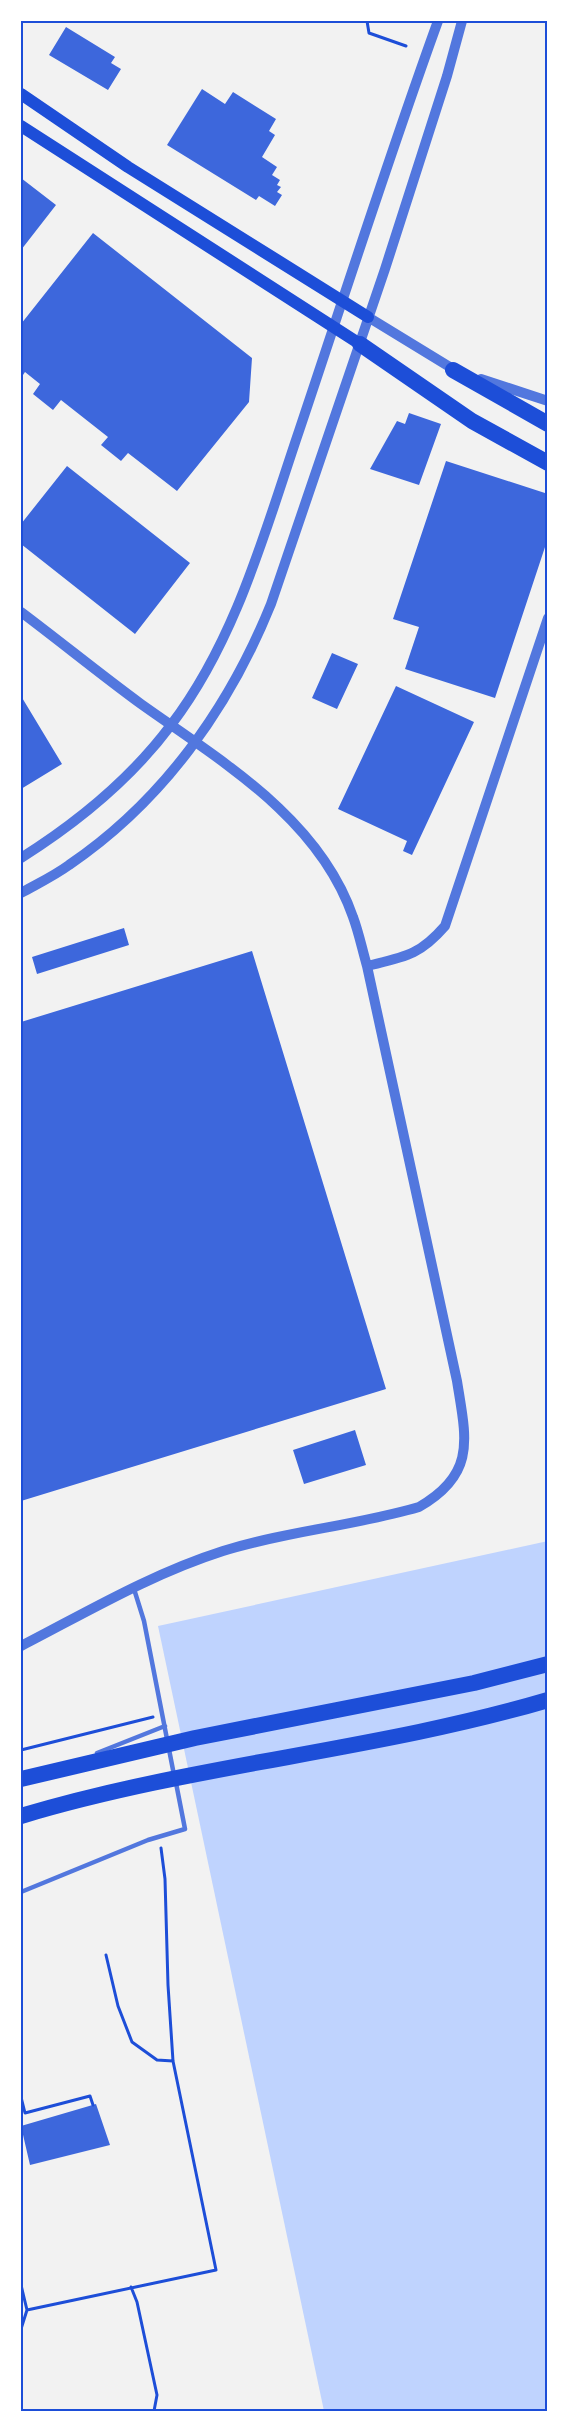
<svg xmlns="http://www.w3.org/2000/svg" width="569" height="2432" font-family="Rubik,sans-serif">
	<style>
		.water { fill: #bfd3fe }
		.building { fill: #3d67dc }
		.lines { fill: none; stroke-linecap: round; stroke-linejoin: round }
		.path { stroke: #1d4ed8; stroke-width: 3 }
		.service { stroke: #5277de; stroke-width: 4.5 }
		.tertiary { stroke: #5277de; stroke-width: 10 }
		.secondary { stroke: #1d4ed8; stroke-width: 12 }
		.motorway { stroke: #1d4ed8; stroke-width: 16 }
		.neatline { fill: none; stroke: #1d4ed8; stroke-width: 2 }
	</style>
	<rect width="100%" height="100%" fill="#f2f2f2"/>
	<path class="water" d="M 548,1541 L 548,2411 L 324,2411 L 158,1626 Z"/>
	<path class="building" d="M 66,27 L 115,57 L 111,63 L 121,69 L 108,90 L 49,55 Z
		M 202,89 L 225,104 L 233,92 L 276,119 L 269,131 L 275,135 L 262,157 L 277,167 L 272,175 L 280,180 L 277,185 L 281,187 L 277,192 L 282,195 L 275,206 L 259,196 L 256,200 L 167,145 Z
		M 21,178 L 56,205 L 21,250 Z
		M 93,233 L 252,358 L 249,402 L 177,491 L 128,453 L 121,461 L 101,445 L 108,437 L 61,400 L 53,410 L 33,394 L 40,384 L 25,372 L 21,378 L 21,324 Z
		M 409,413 L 441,424 L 419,485 L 370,469 L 397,421 L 405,424 Z
		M 446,461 L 548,494 L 548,538 L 495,698 L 405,669 L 419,627 L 393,619 Z
		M 67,466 L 190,563 L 135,634 L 21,544 L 21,524 Z
		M 332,653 L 358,664 L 337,709 L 312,698 Z
		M 396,686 L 474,722 L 412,855 L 403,851 L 407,841 L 338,809 Z
		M 21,696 L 62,764 L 21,789 Z
		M 124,928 L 129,945 L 37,974 L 32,957 Z
		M 252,951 L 386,1389 L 21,1501 L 21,1022 Z
		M 355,1430 L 366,1465 L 304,1484 L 293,1450 Z
		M 96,2104 L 110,2145 L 30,2165 L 21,2126 Z"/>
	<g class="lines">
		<path class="path" d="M 367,21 L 369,33 L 406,46
			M 21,1750 L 153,1717
			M 106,1955 L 118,2006 L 132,2042 L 157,2060 L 173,2061
			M 21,2097 L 25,2113 L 90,2096 L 93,2105
			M 21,2285 L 27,2310 L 21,2329
			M 131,2287 L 137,2302 L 157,2395 L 154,2411
			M 27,2310 L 216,2270 L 173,2061 L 168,1985 L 165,1879 L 161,1848"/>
		<path class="service" d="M 134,1589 L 144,1621 L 174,1775
			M 97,1753 L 165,1726
			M 21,1892 L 148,1840 L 185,1829 L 176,1783"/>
		<path class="tertiary" d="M 368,317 L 458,372
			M 481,379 L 548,401
			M 21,612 C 61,642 100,674 141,704 C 221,761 319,818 353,917 C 359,933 362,949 367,966 L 457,1381 C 466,1438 477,1474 419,1507 C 354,1526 287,1531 223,1551 C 151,1574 87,1612 21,1646
			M 21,858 C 78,822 130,780 171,725 C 236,640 265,531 299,431 C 345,294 389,156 438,21
			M 21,893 C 37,884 54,876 69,865 C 163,801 229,708 271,604 L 385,269 L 447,76 L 462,21
			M 367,966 C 404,957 419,956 445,926 L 548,618"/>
		<path class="secondary" d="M 21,94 L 128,167 L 368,317
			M 21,126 L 360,344"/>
		<path class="motorway" d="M 360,344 L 472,421 L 548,463
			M 453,370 L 548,424
			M 21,1779 L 195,1738 L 474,1683 L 548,1664
			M 21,1816 C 194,1764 375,1751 548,1700"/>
	</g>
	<rect width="569" height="2432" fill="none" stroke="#ffffff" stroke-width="45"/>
	<rect x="22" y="22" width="524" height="2388" class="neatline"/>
</svg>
